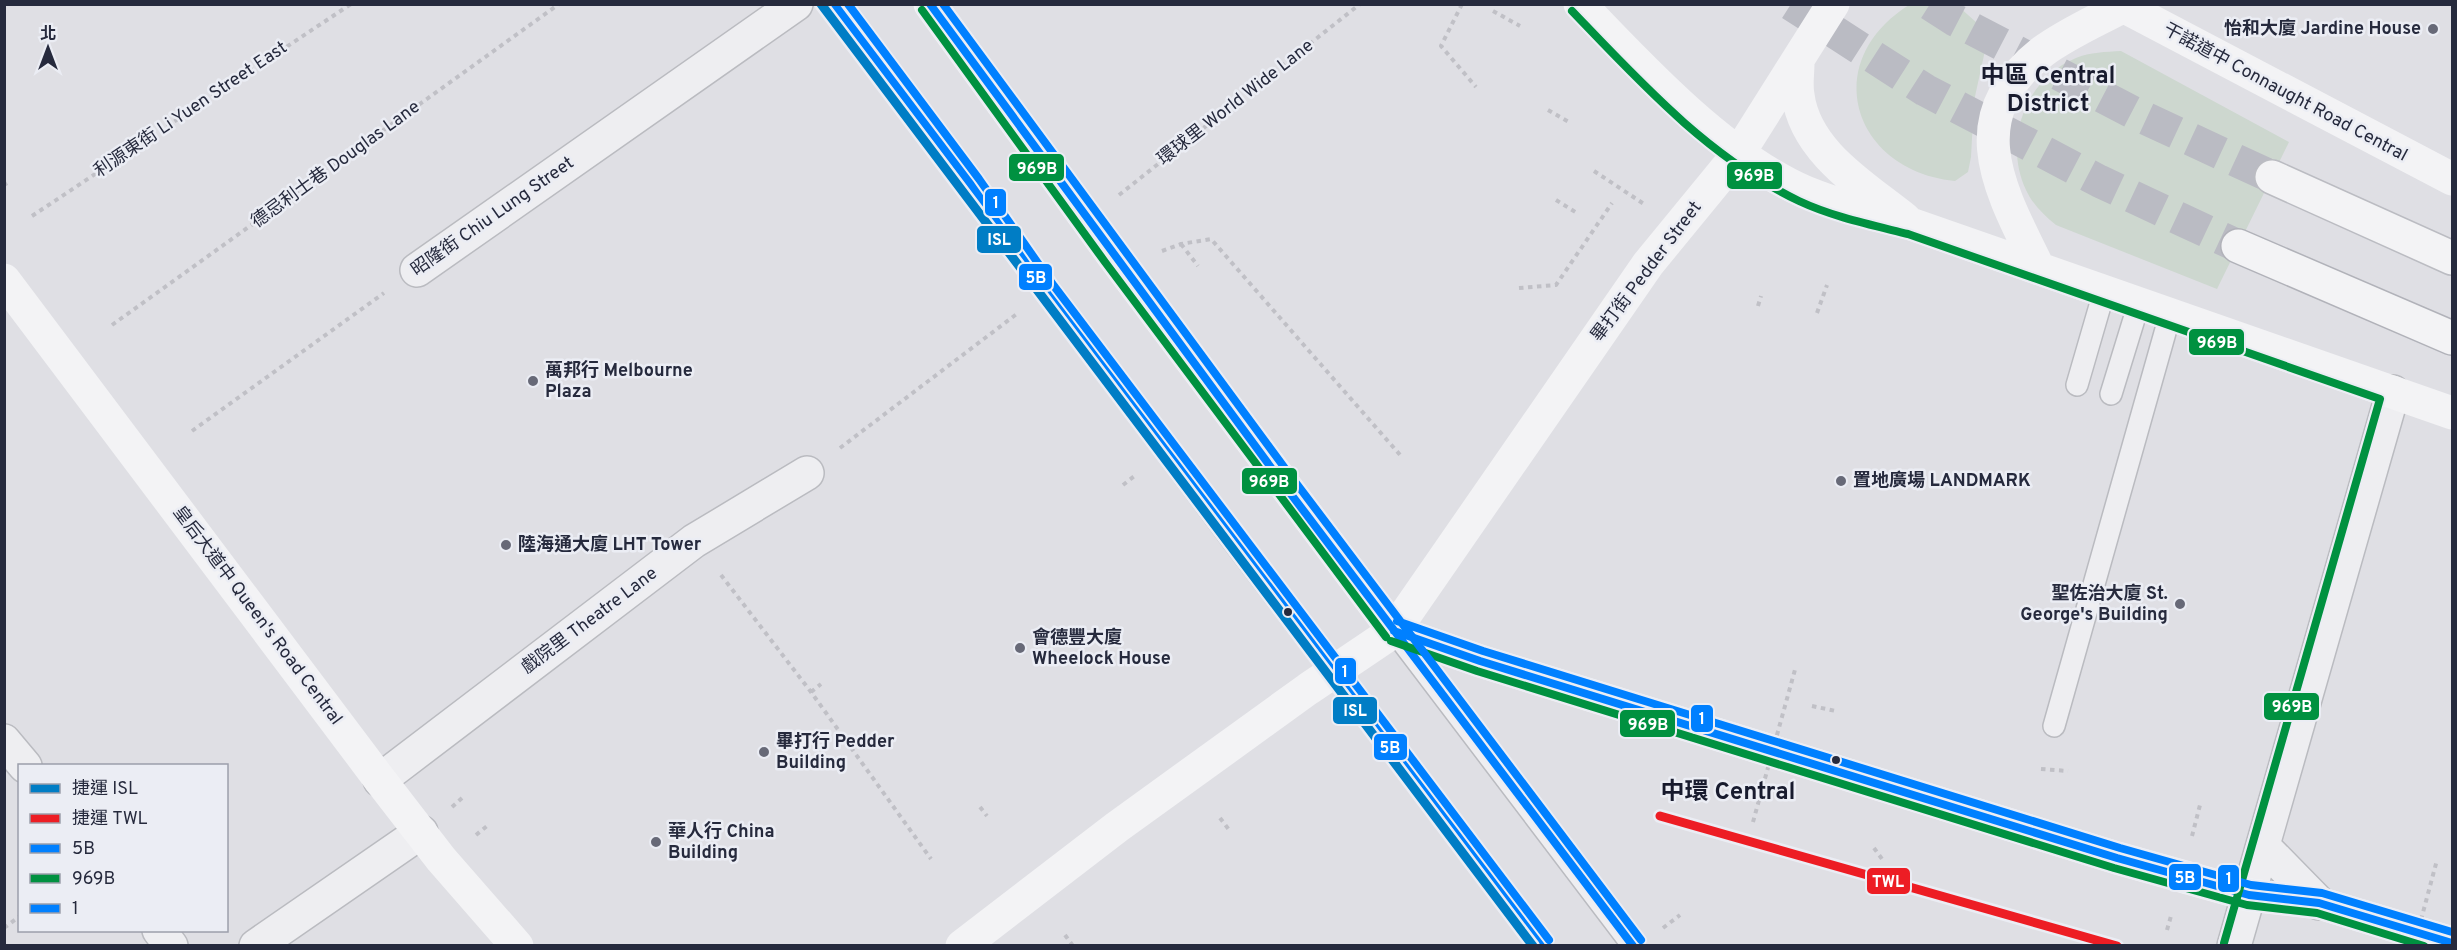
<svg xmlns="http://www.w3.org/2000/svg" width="2457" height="950" font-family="Overpass,'Noto Sans TC',sans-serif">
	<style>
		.green { fill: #cdd7cf }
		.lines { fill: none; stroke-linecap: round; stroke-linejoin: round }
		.primary-tunnel { stroke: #babbc3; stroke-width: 33; stroke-dasharray: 33 16; stroke-linecap: butt }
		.trunk-tunnel { stroke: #babbc3; stroke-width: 33; stroke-dasharray: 33 16; stroke-linecap: butt }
		.service-casing { stroke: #babbc0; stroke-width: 24 }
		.pedestrian-casing { stroke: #babbc0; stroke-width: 36 }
		.minor-casing { stroke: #babbc0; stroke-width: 36 }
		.tertiary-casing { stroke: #babbc0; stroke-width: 36 }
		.primary-casing { stroke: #bbbcc2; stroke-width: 36 }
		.trunk-casing { stroke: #b1b2b9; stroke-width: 36 }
		.path { stroke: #c0c0c6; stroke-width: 4; stroke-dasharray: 4.5 4.5; stroke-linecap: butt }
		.service { stroke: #eeeef1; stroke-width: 21 }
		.pedestrian { stroke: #eeeef1; stroke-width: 33 }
		.minor { stroke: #eeeef1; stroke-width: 33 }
		.tertiary { stroke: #eeeef1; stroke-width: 33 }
		.secondary { stroke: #f3f3f5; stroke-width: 33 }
		.primary { stroke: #f3f3f5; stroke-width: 33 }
		.trunk { stroke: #f3f3f5; stroke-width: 33 }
		.path-bridge { stroke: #c0c0c6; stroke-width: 4; stroke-dasharray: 4.5 4.5; stroke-linecap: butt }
		.bus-1-casing { stroke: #ebedf4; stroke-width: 12 }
		.bus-2-casing { stroke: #ebedf4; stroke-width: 12 }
		.bus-3-casing { stroke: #ebedf4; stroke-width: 12 }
		.bus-1 { stroke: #0080ff; stroke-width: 8 }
		.bus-2 { stroke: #009140; stroke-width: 8 }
		.bus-3 { stroke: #0080ff; stroke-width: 8 }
		.metro-1-casing { stroke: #ebedf4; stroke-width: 14 }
		.metro-2-casing { stroke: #ebedf4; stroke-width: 14 }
		.metro-1 { stroke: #007dc5; stroke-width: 9 }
		.metro-2 { stroke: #ed1d24; stroke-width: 9 }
		.poi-dot { fill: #676977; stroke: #ebedf4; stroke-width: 2 }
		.bus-dot { fill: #262a3d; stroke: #ebedf4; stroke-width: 2 }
		.labels { text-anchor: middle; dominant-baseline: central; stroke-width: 5; stroke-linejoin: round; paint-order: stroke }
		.poi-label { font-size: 18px; font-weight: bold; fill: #262a3d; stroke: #ebedf4; text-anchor: start }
		.street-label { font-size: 18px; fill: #262a3d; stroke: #ebedf4 }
		.district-label { font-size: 24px; font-weight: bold; fill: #181b2e; stroke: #ebedf4 }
		.line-badge { stroke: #ebedf4; stroke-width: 2 }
		.badge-label { font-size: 16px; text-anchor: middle; font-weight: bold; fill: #fff }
	</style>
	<rect width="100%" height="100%" fill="#dfdfe4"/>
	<path class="green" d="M 1909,5 L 1958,6 L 1977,23 L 1986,46 L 1974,101 L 1971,157 L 1968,172 L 1955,181 C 1853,171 1818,62 1909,5 Z
		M 2121,51 L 2289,142 L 2217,289 L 2056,225 C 2044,215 2033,205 2026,190 C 2003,141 2025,79 2076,58 C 2090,52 2106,52 2121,51 Z"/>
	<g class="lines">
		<path class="primary-tunnel" d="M 1930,4 L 1955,20 L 2134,113 L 2272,177"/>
		<path class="trunk-tunnel" d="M 1791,4 L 1925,90 L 2099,181 L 2238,246"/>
		<defs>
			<path id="service" d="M 834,4 L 971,185 L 1046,292 L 1233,541 L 1541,946
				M 2077,385 L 2104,292
				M 2111,394 L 2139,303
				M 1394,631 L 1633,946
				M 2054,726 L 2170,315"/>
			<path id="pedestrian" d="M 417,270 L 796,4
				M 380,780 L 694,541 L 807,473"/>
			<path id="minor" d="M 4,741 L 25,766
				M 159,930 L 171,946"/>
			<path id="tertiary" d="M 2263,846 L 2319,903
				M 256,946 L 421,832
				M 2234,946 L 2393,392"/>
			<path id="primary" d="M 2272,177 L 2452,258"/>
			<path id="trunk" d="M 2238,246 L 2452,338"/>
		</defs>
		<use href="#service" class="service-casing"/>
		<use href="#pedestrian" class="pedestrian-casing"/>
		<use href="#minor" class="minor-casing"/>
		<use href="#tertiary" class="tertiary-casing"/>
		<use href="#primary" class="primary-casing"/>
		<use href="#trunk" class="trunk-casing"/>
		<path class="path" d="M 1462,4 L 1441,46 L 1476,87
			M 1493,11 L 1520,26
			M 1548,110 L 1569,122
			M 1594,171 L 1644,204
			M 4,185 L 7,183
			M 1119,195 L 1360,4
			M 1556,200 L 1577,213
			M 32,216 L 351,4
			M 1181,244 L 1198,266
			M 1162,251 L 1181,244 L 1211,239 L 1401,456
			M 1519,288 L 1556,285 L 1612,203
			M 1758,306 L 1761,296
			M 1817,313 L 1827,285
			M 112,325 L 559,4
			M 192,431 L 384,293
			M 840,448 L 1018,313
			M 1123,485 L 1137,474
			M 721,575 L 811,692 L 931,859
			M 811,692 L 821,684
			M 1812,706 L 1836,711
			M 2041,769 L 2068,771
			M 452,807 L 462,798
			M 980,807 L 987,816
			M 1220,818 L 1230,831
			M 476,835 L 487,826
			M 2192,836 L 2200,805
			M 1874,848 L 1882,859
			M 4,928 L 20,916
			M 1663,928 L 1680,915
			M 2167,930 L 2171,916
			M 1065,935 L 1073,946"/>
		<use href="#service" class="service"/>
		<use href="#pedestrian" class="pedestrian"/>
		<use href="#minor" class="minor"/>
		<use href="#tertiary" class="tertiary"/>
		<path class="secondary" d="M 930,4 L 1113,256 L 1394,631
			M 1580,4 C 1641,68 1724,157 1805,192 C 1839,206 1875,215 1911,224 L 2452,413
			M 2119,4 L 2452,179
			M 1798,63 C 1798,73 1796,85 1798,95 C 1805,152 1864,186 1905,219
			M 2039,269 C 2001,191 1957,119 2042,52 C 2066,34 2096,21 2122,7
			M 4,280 L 380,780 L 441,859 L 517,946
			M 1394,631 L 1480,661 L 2117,858 L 2249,895 L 2319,903 L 2452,943
			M 962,946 L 1117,827 L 1308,689 L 1394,631 L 1648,264 L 1739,153 L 1833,4"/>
		<use href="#primary" class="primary"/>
		<use href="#trunk" class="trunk"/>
		<path class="path-bridge" d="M 1753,822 L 1796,666
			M 2414,946 L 2437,860"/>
		<defs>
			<path id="bus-1" d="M 834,4 L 971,185 L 1046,292 L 1541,946
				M 930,4 L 1278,477 L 1633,946
				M 1394,631 L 1480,661 L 2117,858 L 2249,895 L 2319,903 L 2452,943"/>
			<path id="bus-2" d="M 922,10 L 1105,262 L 1386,637
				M 1572,11 C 1640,82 1709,158 1799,201 C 1833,217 1872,225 1908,234 L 2380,399 L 2224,943
				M 1391,641 L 1477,671 L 2114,868 L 2247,905 L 2317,913 L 2424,946"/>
			<path id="bus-3" d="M 848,4 L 979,179 L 1054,286 L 1549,940
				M 943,4 L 1287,471 L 1641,940
				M 1397,621 L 1483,651 L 2120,848 L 2251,885 L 2322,893 L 2452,932"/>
		</defs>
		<use href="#bus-1" class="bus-1-casing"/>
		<use href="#bus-2" class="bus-2-casing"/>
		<use href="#bus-3" class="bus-3-casing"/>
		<use href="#bus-1" class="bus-1"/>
		<use href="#bus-2" class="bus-2"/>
		<use href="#bus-3" class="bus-3"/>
		<defs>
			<path id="metro-1" d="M 821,4 L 1533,946"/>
			<path id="metro-2" d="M 1660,816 L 2117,946"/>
		</defs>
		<use href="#metro-1" class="metro-1-casing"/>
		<use href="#metro-2" class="metro-2-casing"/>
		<use href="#metro-1" class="metro-1"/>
		<use href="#metro-2" class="metro-2"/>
	</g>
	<g class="poi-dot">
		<circle cx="2433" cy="29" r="6"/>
		<circle cx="533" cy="381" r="6"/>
		<circle cx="1841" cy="481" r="6"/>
		<circle cx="506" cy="545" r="6"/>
		<circle cx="2180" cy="604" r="6"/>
		<circle cx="1020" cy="648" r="6"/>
		<circle cx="764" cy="752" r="6"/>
		<circle cx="656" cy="842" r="6"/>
	</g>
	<g class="bus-dot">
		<circle cx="1288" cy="612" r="5"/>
		<circle cx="1836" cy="760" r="5"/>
	</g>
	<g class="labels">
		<g class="poi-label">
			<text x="2421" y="29" text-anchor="end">怡和大廈 Jardine House</text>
			<text x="545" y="371">萬邦行 Melbourne<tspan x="545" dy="21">Plaza</tspan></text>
			<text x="1853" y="481">置地廣場 LANDMARK</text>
			<text x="518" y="545">陸海通大廈 LHT Tower</text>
			<text x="2168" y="594" text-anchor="end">聖佐治大廈 St.<tspan x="2168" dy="21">George's Building</tspan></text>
			<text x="1032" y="638">會德豐大廈<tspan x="1032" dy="21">Wheelock House</tspan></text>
			<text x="776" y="742">畢打行 Pedder<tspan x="776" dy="21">Building</tspan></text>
			<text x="668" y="832">華人行 China<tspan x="668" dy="21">Building</tspan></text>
		</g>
		<g class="street-label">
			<text transform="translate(2285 93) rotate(28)">干諾道中 Connaught Road Central</text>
			<text transform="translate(1236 103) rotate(-38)">環球里 World Wide Lane</text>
			<text transform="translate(191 110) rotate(-34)">利源東街 Li Yuen Street East</text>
			<text transform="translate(336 165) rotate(-36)">德忌利士巷 Douglas Lane</text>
			<text transform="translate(493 217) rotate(-35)">昭隆街 Chiu Lung Street</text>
			<text transform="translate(1647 272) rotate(-53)">畢打街 Pedder Street</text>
			<text transform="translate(257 616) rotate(53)">皇后大道中 Queen's Road Central</text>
			<text transform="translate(590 621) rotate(-37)">戲院里 Theatre Lane</text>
		</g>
		<g class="district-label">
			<text x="2048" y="77">中區 Central<tspan x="2048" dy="28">District</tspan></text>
			<text x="1728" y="793">中環 Central</text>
		</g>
	</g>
	<g class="line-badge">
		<rect x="1008" y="153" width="57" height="29" rx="6" fill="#009140"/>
		<rect x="1726" y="161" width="57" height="29" rx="6" fill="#009140"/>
		<rect x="984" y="188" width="23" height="29" rx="6" fill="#0080ff"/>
		<rect x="976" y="225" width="46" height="29" rx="6" fill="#007dc5"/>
		<rect x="1018" y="263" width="35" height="28" rx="6" fill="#0080ff"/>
		<rect x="2188" y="328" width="57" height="28" rx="6" fill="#009140"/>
		<rect x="1241" y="467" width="57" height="28" rx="6" fill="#009140"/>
		<rect x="1334" y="657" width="23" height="28" rx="6" fill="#0080ff"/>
		<rect x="2263" y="692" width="57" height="29" rx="6" fill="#009140"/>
		<rect x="1332" y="696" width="46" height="29" rx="6" fill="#007dc5"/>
		<rect x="1690" y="704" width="24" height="29" rx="6" fill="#0080ff"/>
		<rect x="1619" y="709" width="57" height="29" rx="6" fill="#009140"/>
		<rect x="1373" y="733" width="35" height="28" rx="6" fill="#0080ff"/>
		<rect x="2168" y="863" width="34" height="28" rx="6" fill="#0080ff"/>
		<rect x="2217" y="864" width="23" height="29" rx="6" fill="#0080ff"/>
		<rect x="1866" y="867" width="45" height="28" rx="6" fill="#ed1d24"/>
	</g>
	<g class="badge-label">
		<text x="1037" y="174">969B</text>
		<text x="1754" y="181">969B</text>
		<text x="996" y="208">1</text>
		<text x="999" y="245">ISL</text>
		<text x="1036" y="283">5B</text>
		<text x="2217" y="348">969B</text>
		<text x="1269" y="487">969B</text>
		<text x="1345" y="677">1</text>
		<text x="2292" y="712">969B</text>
		<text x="1355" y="716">ISL</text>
		<text x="1702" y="724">1</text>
		<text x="1648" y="730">969B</text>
		<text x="1390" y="753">5B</text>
		<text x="2185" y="883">5B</text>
		<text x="2229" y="884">1</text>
		<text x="1888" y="887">TWL</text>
	</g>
	<rect width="2457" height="950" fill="none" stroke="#262a3d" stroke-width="12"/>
	<rect x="18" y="764" width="210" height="168" fill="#ebedf4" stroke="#9c9fab" stroke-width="1.5"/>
	<rect x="30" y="784" width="30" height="9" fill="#007dc5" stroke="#9c9fab" stroke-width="1.5"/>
	<text x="72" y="794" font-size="18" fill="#262a3d">捷運 ISL</text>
	<rect x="30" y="814" width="30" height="9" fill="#ed1d24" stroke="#9c9fab" stroke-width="1.5"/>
	<text x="72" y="824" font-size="18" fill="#262a3d">捷運 TWL</text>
	<rect x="30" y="844" width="30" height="9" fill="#0080ff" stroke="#9c9fab" stroke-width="1.5"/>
	<text x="72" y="854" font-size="18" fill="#262a3d">5B</text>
	<rect x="30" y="874" width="30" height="9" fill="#009140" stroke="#9c9fab" stroke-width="1.5"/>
	<text x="72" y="884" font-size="18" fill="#262a3d">969B</text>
	<rect x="30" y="904" width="30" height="9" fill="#0080ff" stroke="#9c9fab" stroke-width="1.5"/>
	<text x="72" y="914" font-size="18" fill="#262a3d">1</text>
	<g transform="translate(48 48)" stroke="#ebedf4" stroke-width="4.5" paint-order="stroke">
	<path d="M0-4.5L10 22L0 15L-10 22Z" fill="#262a3d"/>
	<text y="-9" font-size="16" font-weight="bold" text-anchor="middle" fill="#262a3d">北</text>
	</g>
</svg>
